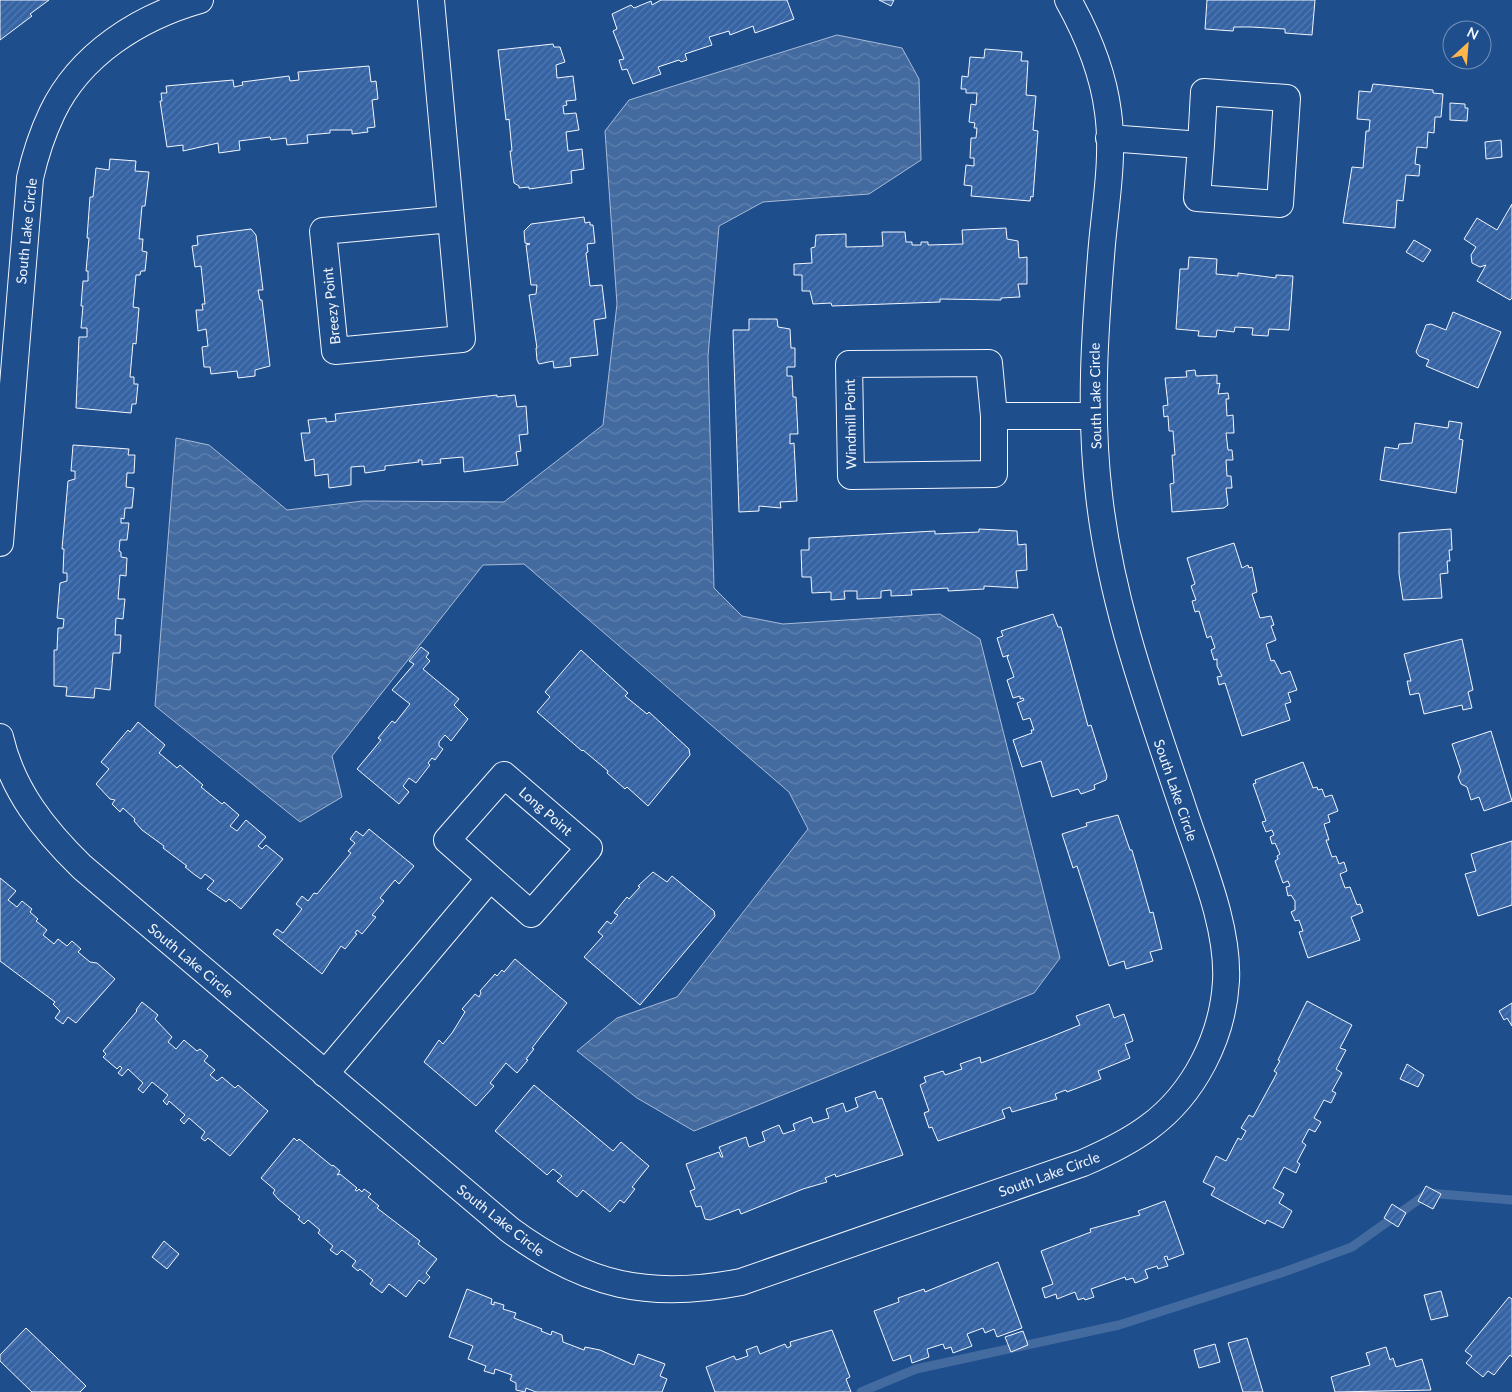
<svg xmlns="http://www.w3.org/2000/svg" width="1512" height="1392" font-family="Lato,sans-serif">
	<style>
		.water { fill: url(#water-waves); stroke: #a8bbd7 }
		.lines { fill: none; stroke-linecap: round; stroke-linejoin: round }
		.stream { stroke: #446ba0; stroke-width: 9 }
		.building { fill: url(#building-hatch); stroke: #f2f6ff }
		.street-casing { stroke: #f2f6ff; stroke-width: 28 }
		.street { stroke: #1f4e8c; stroke-width: 26 }
		.labels { text-anchor: middle; dominant-baseline: central; stroke-width: 4; stroke-linejoin: round; paint-order: stroke }
		.street-label { font-size: 14px; fill: #f2f6ff; stroke: #1f4e8c }
	</style>
	<defs>
		<pattern id="water-waves" width="16" height="10" patternUnits="userSpaceOnUse" patternTransform="scale(1.25)"><rect width="16" height="10" fill="#446ba0"/><path d="M0 5q4-4 8 0t8 0" fill="none" stroke="#5f81ae"/></pattern>
		<pattern id="building-hatch" width="6" height="6" patternUnits="userSpaceOnUse" patternTransform="scale(1.25)"><rect width="6" height="6" fill="#3563a3"/><path d="M-1 1l2-2M0 6l6-6M5 7l2-2" fill="none" stroke="#537ab1"/></pattern>
	</defs>
	<rect width="100%" height="100%" fill="#1f4e8c"/>
	<path class="water" d="M 837,35 L 902,48 L 919,79 L 921,160 L 869,194 L 763,202 L 719,226 L 708,356 L 714,588 L 742,616 L 783,624 L 940,614 L 980,639 L 1060,958 L 1034,993 L 694,1131 L 637,1098 L 577,1051 L 617,1018 L 677,997 L 808,829 L 789,792 L 524,564 L 483,565 L 332,756 L 342,797 L 300,822 L 155,706 L 176,438 L 209,445 L 287,510 L 363,501 L 504,502 L 603,425 L 617,304 L 605,131 L 629,100 Z"/>
	<g class="lines">
		<path class="stream" d="M 861,1392 L 916,1369 L 1119,1325 L 1284,1272 L 1352,1247 L 1428,1193 L 1512,1200"/>
	</g>
	<path class="building" d="M 0,0 L 49,0 L 30,14 L 32,16 L 0,40 Z
		M 661,0 L 787,0 L 794,19 L 755,33 L 753,26 L 730,35 L 729,31 L 709,37 L 712,45 L 685,54 L 687,60 L 681,62 L 679,60 L 658,67 L 661,74 L 633,84 L 627,69 L 622,70 L 619,60 L 624,59 L 613,31 L 617,29 L 612,14 L 631,5 L 634,8 L 651,1 L 652,5 Z
		M 879,0 L 894,0 L 891,6 Z
		M 1207,0 L 1315,0 L 1312,35 L 1285,33 L 1285,29 L 1251,27 L 1234,27 L 1233,31 L 1205,29 Z
		M 553,44 L 554,47 L 560,47 L 565,62 L 556,65 L 557,78 L 573,76 L 576,100 L 566,101 L 567,105 L 563,106 L 564,114 L 576,113 L 579,130 L 566,132 L 568,151 L 582,149 L 584,169 L 571,171 L 572,183 L 529,189 L 529,187 L 519,188 L 519,186 L 514,183 L 510,151 L 512,151 L 509,119 L 506,120 L 498,50 Z
		M 985,49 L 1022,52 L 1021,61 L 1028,61 L 1026,95 L 1036,96 L 1033,130 L 1038,131 L 1033,197 L 1031,196 L 1030,201 L 971,196 L 972,186 L 964,185 L 966,165 L 974,166 L 974,158 L 970,158 L 971,138 L 976,138 L 977,128 L 974,128 L 975,123 L 969,122 L 971,104 L 976,105 L 977,93 L 966,93 L 966,89 L 961,89 L 962,76 L 968,77 L 970,57 L 984,58 Z
		M 369,66 L 371,82 L 376,81 L 378,99 L 372,100 L 375,127 L 367,128 L 368,132 L 352,134 L 352,130 L 330,130 L 330,133 L 307,135 L 308,143 L 287,145 L 286,138 L 271,140 L 270,137 L 239,141 L 240,150 L 219,153 L 218,143 L 183,151 L 183,145 L 167,147 L 160,101 L 162,101 L 161,93 L 167,93 L 166,86 L 233,80 L 234,87 L 243,85 L 242,82 L 289,76 L 290,81 L 299,80 L 298,72 Z
		M 1373,84 L 1433,90 L 1433,93 L 1443,94 L 1441,117 L 1435,117 L 1434,133 L 1428,132 L 1427,148 L 1417,147 L 1415,164 L 1420,165 L 1419,176 L 1406,175 L 1403,201 L 1397,200 L 1395,228 L 1343,223 L 1352,167 L 1363,168 L 1366,131 L 1369,131 L 1370,120 L 1357,119 L 1359,91 L 1371,92 Z
		M 1450,103 L 1465,104 L 1465,108 L 1468,108 L 1467,121 L 1450,120 Z
		M 1501,140 L 1502,157 L 1486,159 L 1485,142 Z
		M 110,159 L 136,161 L 135,171 L 149,172 L 145,206 L 142,206 L 139,239 L 143,239 L 142,251 L 147,252 L 145,271 L 141,271 L 140,275 L 136,275 L 133,307 L 139,308 L 136,344 L 133,343 L 130,377 L 134,377 L 134,384 L 138,384 L 136,404 L 132,404 L 131,413 L 76,408 L 79,337 L 87,337 L 87,328 L 81,328 L 83,306 L 81,306 L 83,281 L 88,281 L 88,271 L 86,271 L 89,238 L 87,238 L 90,197 L 93,197 L 96,168 L 109,170 Z
		M 1512,204 L 1512,298 L 1510,300 L 1477,281 L 1486,265 L 1480,267 L 1472,263 L 1471,255 L 1476,247 L 1464,239 L 1477,218 L 1497,230 Z
		M 584,217 L 585,223 L 590,222 L 590,225 L 593,225 L 595,243 L 587,244 L 588,252 L 586,253 L 590,286 L 602,285 L 606,318 L 594,320 L 598,355 L 570,358 L 571,366 L 554,368 L 553,361 L 539,364 L 537,360 L 536,348 L 537,348 L 529,295 L 536,294 L 537,285 L 531,285 L 526,245 L 530,244 L 525,243 L 524,231 L 531,224 Z
		M 1006,228 L 1007,239 L 1018,241 L 1019,258 L 1027,257 L 1027,284 L 1018,284 L 1020,297 L 1001,298 L 1001,300 L 940,299 L 940,302 L 832,306 L 831,303 L 813,304 L 810,291 L 802,291 L 802,275 L 794,275 L 794,264 L 812,263 L 811,248 L 815,247 L 816,235 L 846,234 L 846,247 L 883,246 L 882,232 L 905,232 L 906,242 L 912,242 L 912,245 L 921,245 L 921,242 L 928,242 L 928,245 L 963,244 L 962,230 Z
		M 251,229 L 256,235 L 263,290 L 258,290 L 260,300 L 262,300 L 270,366 L 255,370 L 255,376 L 238,378 L 237,371 L 211,374 L 210,367 L 204,367 L 202,347 L 208,346 L 206,329 L 198,331 L 196,310 L 203,310 L 202,304 L 205,304 L 201,266 L 195,267 L 192,246 L 198,245 L 197,236 Z
		M 1414,240 L 1431,250 L 1423,262 L 1406,252 Z
		M 1189,257 L 1217,259 L 1216,274 L 1238,276 L 1238,273 L 1276,278 L 1276,275 L 1293,276 L 1289,330 L 1269,329 L 1268,336 L 1252,335 L 1253,328 L 1235,327 L 1234,332 L 1217,330 L 1216,337 L 1198,336 L 1199,331 L 1176,329 L 1180,269 L 1188,269 Z
		M 1453,312 L 1501,332 L 1478,388 L 1426,366 L 1429,360 L 1419,356 L 1416,352 L 1426,325 L 1431,324 L 1446,330 Z
		M 749,319 L 777,319 L 778,327 L 790,329 L 791,348 L 795,348 L 795,367 L 787,367 L 787,376 L 792,376 L 793,397 L 796,397 L 798,434 L 790,434 L 790,444 L 794,443 L 797,501 L 780,502 L 781,508 L 759,506 L 759,511 L 739,512 L 733,330 L 749,330 Z
		M 1195,370 L 1196,376 L 1217,375 L 1217,384 L 1220,383 L 1218,394 L 1228,393 L 1229,399 L 1226,399 L 1227,416 L 1233,415 L 1234,433 L 1226,433 L 1228,450 L 1232,450 L 1233,460 L 1226,460 L 1227,476 L 1231,476 L 1232,488 L 1226,488 L 1228,505 L 1224,508 L 1172,512 L 1170,484 L 1174,483 L 1172,455 L 1175,455 L 1173,431 L 1169,431 L 1168,416 L 1164,417 L 1163,406 L 1168,405 L 1165,378 L 1187,377 L 1186,371 Z
		M 497,395 L 497,397 L 515,395 L 517,407 L 526,406 L 528,434 L 519,435 L 521,451 L 516,452 L 518,465 L 464,472 L 463,457 L 440,459 L 441,463 L 422,465 L 422,460 L 418,460 L 419,462 L 385,466 L 385,470 L 365,473 L 364,466 L 351,467 L 351,485 L 329,488 L 328,474 L 315,476 L 314,459 L 305,461 L 301,433 L 310,433 L 308,420 L 326,418 L 326,422 L 336,421 L 335,414 Z
		M 1449,421 L 1462,423 L 1459,439 L 1463,440 L 1456,493 L 1380,480 L 1385,447 L 1398,449 L 1399,444 L 1412,443 L 1415,423 L 1448,428 Z
		M 73,445 L 129,449 L 128,455 L 135,455 L 134,473 L 127,473 L 126,487 L 134,488 L 132,508 L 125,508 L 124,519 L 121,518 L 121,523 L 129,523 L 127,540 L 120,540 L 119,551 L 121,552 L 121,557 L 127,558 L 126,576 L 120,575 L 118,599 L 125,599 L 123,619 L 116,618 L 115,635 L 121,635 L 120,653 L 113,653 L 110,690 L 95,688 L 94,698 L 66,696 L 67,687 L 54,686 L 54,650 L 57,650 L 58,628 L 63,628 L 64,619 L 57,618 L 60,583 L 67,581 L 67,573 L 63,573 L 64,549 L 62,549 L 68,481 L 75,479 L 75,471 L 71,471 Z
		M 979,529 L 1017,531 L 1018,545 L 1026,544 L 1027,570 L 1016,571 L 1018,588 L 984,586 L 984,589 L 948,591 L 948,588 L 911,590 L 912,595 L 891,596 L 891,590 L 881,591 L 881,598 L 857,599 L 857,591 L 844,591 L 845,599 L 831,600 L 831,592 L 812,593 L 811,577 L 802,577 L 801,550 L 809,550 L 809,538 L 935,531 L 935,534 L 979,532 Z
		M 1451,529 L 1452,550 L 1449,550 L 1450,561 L 1447,561 L 1448,573 L 1440,574 L 1442,598 L 1403,600 L 1399,574 L 1399,533 Z
		M 1234,543 L 1242,568 L 1248,565 L 1249,568 L 1252,567 L 1257,592 L 1252,594 L 1260,618 L 1271,616 L 1274,625 L 1271,626 L 1276,640 L 1266,644 L 1271,661 L 1274,660 L 1281,674 L 1290,671 L 1297,690 L 1288,693 L 1291,702 L 1285,704 L 1290,720 L 1242,736 L 1225,683 L 1219,685 L 1217,677 L 1222,676 L 1217,666 L 1217,659 L 1214,660 L 1211,650 L 1215,648 L 1211,636 L 1207,638 L 1199,611 L 1195,612 L 1192,601 L 1196,600 L 1191,586 L 1195,584 L 1187,558 Z
		M 1053,614 L 1058,627 L 1061,627 L 1088,726 L 1091,725 L 1107,776 L 1106,780 L 1094,785 L 1095,789 L 1081,794 L 1078,789 L 1052,797 L 1041,761 L 1022,767 L 1013,740 L 1032,733 L 1031,730 L 1034,730 L 1030,718 L 1023,720 L 1017,703 L 1024,700 L 1023,698 L 1020,699 L 1020,696 L 1013,698 L 1007,680 L 1014,677 L 1007,657 L 1009,655 L 1003,657 L 997,638 L 1003,636 L 1001,631 Z
		M 1462,639 L 1473,690 L 1468,692 L 1472,708 L 1463,710 L 1462,705 L 1424,714 L 1419,693 L 1410,695 L 1407,681 L 1411,681 L 1404,654 Z
		M 421,647 L 429,653 L 426,657 L 430,661 L 423,669 L 459,699 L 454,705 L 468,719 L 451,741 L 445,735 L 439,742 L 439,746 L 443,749 L 435,760 L 432,758 L 428,763 L 430,765 L 416,783 L 409,778 L 403,786 L 409,792 L 399,804 L 357,769 L 381,740 L 378,738 L 392,721 L 395,723 L 410,704 L 392,690 L 414,664 L 409,661 Z
		M 581,650 L 628,693 L 625,696 L 647,714 L 649,712 L 689,749 L 690,755 L 648,806 L 627,787 L 625,789 L 607,773 L 608,771 L 583,750 L 582,751 L 537,712 L 550,697 L 545,692 Z
		M 138,722 L 165,745 L 159,753 L 177,768 L 180,765 L 203,785 L 201,787 L 222,804 L 224,802 L 239,815 L 230,826 L 237,831 L 246,820 L 266,837 L 258,846 L 262,849 L 266,845 L 283,859 L 241,909 L 229,899 L 226,902 L 207,889 L 214,881 L 205,874 L 201,879 L 195,875 L 185,867 L 187,866 L 163,848 L 164,846 L 142,830 L 134,821 L 135,819 L 123,808 L 120,812 L 112,804 L 115,800 L 110,799 L 96,784 L 109,769 L 101,762 L 128,730 L 130,732 Z
		M 1491,731 L 1512,801 L 1484,811 L 1479,797 L 1471,800 L 1467,787 L 1461,784 L 1458,777 L 1461,771 L 1452,744 Z
		M 1303,762 L 1313,788 L 1317,787 L 1318,790 L 1322,789 L 1325,797 L 1332,795 L 1338,811 L 1328,815 L 1330,822 L 1324,824 L 1329,840 L 1326,840 L 1332,857 L 1336,856 L 1339,864 L 1344,862 L 1347,871 L 1340,874 L 1345,888 L 1350,887 L 1357,905 L 1360,904 L 1363,912 L 1351,917 L 1360,940 L 1308,958 L 1299,932 L 1303,931 L 1299,920 L 1295,921 L 1291,912 L 1295,910 L 1295,901 L 1291,895 L 1288,896 L 1286,887 L 1290,886 L 1288,881 L 1283,883 L 1275,861 L 1278,859 L 1277,856 L 1280,854 L 1275,843 L 1272,844 L 1270,837 L 1274,835 L 1272,830 L 1266,832 L 1262,822 L 1266,821 L 1253,784 L 1256,783 L 1255,780 Z
		M 1118,815 L 1130,850 L 1132,850 L 1150,913 L 1153,912 L 1162,949 L 1150,952 L 1153,961 L 1126,969 L 1124,961 L 1109,966 L 1077,866 L 1073,868 L 1062,834 L 1087,826 L 1086,823 Z
		M 369,829 L 414,866 L 399,884 L 395,880 L 380,898 L 384,901 L 372,915 L 376,917 L 362,934 L 357,930 L 355,933 L 357,934 L 345,949 L 341,946 L 322,974 L 273,934 L 277,929 L 283,933 L 302,909 L 296,904 L 302,896 L 308,901 L 314,893 L 317,894 L 351,853 L 348,851 L 355,843 L 350,839 L 356,831 L 363,836 Z
		M 1512,841 L 1512,905 L 1478,916 L 1465,874 L 1476,871 L 1471,854 Z
		M 653,872 L 667,882 L 672,876 L 714,911 L 715,916 L 640,1005 L 584,957 L 603,936 L 598,932 L 607,921 L 611,924 L 618,915 L 614,913 L 627,897 L 629,899 L 640,887 L 638,886 Z
		M 0,878 L 16,891 L 8,900 L 17,907 L 22,901 L 32,909 L 30,912 L 38,919 L 36,921 L 47,930 L 43,935 L 54,944 L 58,939 L 67,946 L 72,941 L 81,949 L 78,952 L 90,962 L 97,963 L 115,979 L 76,1023 L 68,1017 L 63,1024 L 55,1018 L 60,1011 L 53,1004 L 55,1002 L 0,961 Z
		M 515,959 L 567,1003 L 532,1048 L 534,1049 L 526,1059 L 528,1060 L 517,1073 L 506,1063 L 490,1083 L 494,1086 L 476,1106 L 424,1062 L 439,1040 L 443,1044 L 452,1033 L 465,1012 L 462,1009 L 475,994 L 479,997 L 481,993 L 480,991 L 495,974 L 497,976 L 502,970 L 504,972 Z
		M 1307,1001 L 1352,1025 L 1340,1048 L 1346,1050 L 1336,1069 L 1342,1073 L 1332,1091 L 1336,1093 L 1331,1103 L 1324,1100 L 1314,1118 L 1321,1122 L 1315,1132 L 1309,1129 L 1302,1142 L 1306,1145 L 1297,1162 L 1300,1164 L 1296,1173 L 1284,1167 L 1273,1188 L 1284,1194 L 1279,1203 L 1292,1211 L 1283,1228 L 1267,1220 L 1265,1224 L 1211,1195 L 1215,1188 L 1203,1182 L 1216,1156 L 1226,1161 L 1238,1138 L 1241,1140 L 1246,1131 L 1241,1128 L 1249,1115 L 1253,1117 L 1277,1073 L 1274,1071 L 1280,1061 L 1278,1060 Z
		M 142,1002 L 158,1015 L 155,1019 L 172,1037 L 168,1042 L 176,1049 L 184,1040 L 197,1051 L 200,1049 L 208,1056 L 204,1061 L 215,1070 L 210,1075 L 217,1081 L 222,1077 L 235,1088 L 238,1085 L 268,1111 L 230,1156 L 208,1138 L 205,1141 L 201,1138 L 205,1132 L 189,1118 L 184,1124 L 180,1120 L 185,1115 L 169,1101 L 167,1105 L 163,1101 L 168,1095 L 152,1082 L 143,1093 L 138,1089 L 143,1083 L 128,1069 L 122,1076 L 118,1073 L 122,1068 L 120,1066 L 117,1069 L 103,1057 L 106,1054 L 103,1051 L 137,1011 L 136,1010 Z
		M 1512,1003 L 1512,1026 L 1507,1018 L 1504,1020 L 1499,1011 Z
		M 1109,1004 L 1114,1018 L 1124,1014 L 1133,1041 L 1125,1044 L 1130,1058 L 1098,1071 L 1101,1079 L 1067,1092 L 1066,1090 L 1055,1094 L 1057,1099 L 1012,1112 L 1010,1107 L 1002,1110 L 1005,1118 L 938,1141 L 932,1127 L 929,1128 L 924,1113 L 929,1111 L 920,1085 L 926,1082 L 924,1077 L 943,1071 L 945,1075 L 962,1069 L 960,1064 L 980,1057 L 981,1063 L 1048,1038 L 1080,1025 L 1076,1016 Z
		M 1407,1064 L 1424,1075 L 1418,1087 L 1400,1079 Z
		M 534,1085 L 613,1151 L 621,1142 L 649,1166 L 632,1187 L 635,1189 L 624,1203 L 620,1200 L 610,1212 L 583,1190 L 577,1197 L 557,1181 L 562,1176 L 553,1169 L 547,1175 L 495,1131 Z
		M 875,1091 L 878,1099 L 882,1098 L 903,1155 L 836,1177 L 835,1174 L 825,1178 L 827,1182 L 803,1189 L 741,1214 L 739,1209 L 710,1220 L 705,1219 L 701,1206 L 696,1207 L 690,1191 L 695,1189 L 686,1164 L 719,1152 L 721,1157 L 723,1157 L 719,1147 L 746,1137 L 749,1147 L 765,1141 L 762,1132 L 779,1125 L 783,1134 L 795,1130 L 793,1124 L 811,1117 L 813,1123 L 829,1118 L 826,1109 L 843,1103 L 846,1112 L 858,1107 L 855,1098 Z
		M 294,1138 L 297,1141 L 299,1139 L 332,1166 L 333,1165 L 340,1171 L 337,1175 L 340,1174 L 357,1188 L 355,1190 L 357,1191 L 359,1189 L 362,1192 L 364,1189 L 371,1194 L 368,1197 L 379,1206 L 377,1208 L 420,1241 L 418,1244 L 437,1259 L 426,1273 L 430,1277 L 424,1284 L 419,1280 L 406,1297 L 389,1284 L 382,1293 L 370,1284 L 373,1280 L 360,1269 L 358,1271 L 352,1266 L 356,1261 L 342,1250 L 337,1255 L 330,1250 L 333,1246 L 318,1233 L 320,1230 L 308,1220 L 304,1224 L 298,1219 L 300,1217 L 278,1199 L 273,1193 L 275,1190 L 261,1178 Z
		M 1426,1186 L 1441,1194 L 1433,1209 L 1418,1201 Z
		M 1165,1201 L 1184,1254 L 1168,1260 L 1167,1256 L 1164,1257 L 1168,1266 L 1158,1269 L 1157,1266 L 1145,1270 L 1148,1278 L 1135,1283 L 1133,1278 L 1126,1280 L 1125,1277 L 1091,1289 L 1094,1297 L 1085,1300 L 1084,1298 L 1078,1300 L 1075,1292 L 1057,1299 L 1056,1294 L 1045,1298 L 1042,1288 L 1053,1284 L 1041,1251 L 1091,1232 L 1090,1229 L 1140,1215 L 1138,1211 Z
		M 1392,1204 L 1406,1213 L 1398,1227 L 1384,1218 Z
		M 164,1241 L 179,1254 L 167,1269 L 152,1257 Z
		M 998,1262 L 1022,1328 L 997,1337 L 994,1329 L 985,1333 L 983,1328 L 967,1334 L 972,1346 L 953,1353 L 951,1347 L 945,1349 L 943,1344 L 927,1349 L 929,1357 L 912,1363 L 910,1355 L 893,1361 L 874,1311 L 899,1302 L 898,1298 L 924,1289 L 925,1292 Z
		M 467,1289 L 492,1299 L 491,1304 L 494,1305 L 494,1302 L 504,1305 L 503,1309 L 516,1313 L 514,1318 L 542,1329 L 541,1331 L 551,1335 L 552,1331 L 562,1335 L 563,1342 L 584,1350 L 585,1347 L 600,1350 L 634,1365 L 638,1354 L 665,1364 L 660,1376 L 667,1379 L 662,1392 L 536,1392 L 526,1388 L 525,1392 L 516,1390 L 516,1383 L 510,1380 L 512,1375 L 495,1369 L 494,1374 L 484,1371 L 486,1366 L 468,1359 L 473,1346 L 449,1337 Z
		M 1441,1291 L 1448,1316 L 1431,1320 L 1424,1295 Z
		M 1509,1297 L 1512,1299 L 1512,1357 L 1510,1355 L 1494,1375 L 1488,1371 L 1483,1377 L 1466,1363 L 1472,1356 L 1465,1351 Z
		M 26,1328 L 86,1386 L 80,1392 L 32,1392 L 0,1361 L 0,1355 Z
		M 832,1330 L 850,1377 L 846,1379 L 851,1392 L 715,1392 L 706,1367 L 734,1356 L 736,1360 L 748,1356 L 746,1350 L 757,1346 L 760,1354 L 785,1344 L 787,1348 L 791,1346 L 790,1342 Z
		M 1023,1331 L 1028,1345 L 1011,1352 L 1005,1337 Z
		M 1247,1338 L 1263,1392 L 1243,1392 L 1228,1343 Z
		M 1215,1344 L 1220,1362 L 1199,1368 L 1194,1350 Z
		M 1386,1347 L 1390,1360 L 1393,1358 L 1396,1367 L 1422,1359 L 1431,1390 L 1335,1392 L 1331,1377 L 1370,1365 L 1366,1353 Z"/>
	<g class="lines">
		<defs>
			<path id="street" d="M 431,0 L 462,339 L 335,351 L 323,231 L 451,219
				M 1109,138 L 1201,145 L 1197,198 L 1280,204 L 1287,98 L 1204,92 L 1201,145
				M 994,416 L 994,474 L 851,476 L 849,364 L 989,363 L 994,416 L 1094,416
				M 0,543 L 30,178 C 35,156 42,134 52,113 C 80,54 140,17 200,0
				M 0,737 C 12,790 44,830 82,867 L 510,1230 C 586,1286 649,1300 741,1282 L 1083,1163 C 1106,1153 1129,1142 1149,1127 C 1194,1094 1223,1037 1226,981 C 1229,924 1199,858 1182,805 C 1148,703 1111,603 1099,495 C 1089,411 1095,328 1102,244 C 1106,201 1114,155 1108,112 C 1103,72 1087,34 1068,0
				M 325,1074 L 490,878 L 447,840 L 504,775 L 589,848 L 531,914 L 490,878"/>
		</defs>
		<use href="#street" class="street-casing"/>
		<use href="#street" class="street"/>
	</g>
	<g class="labels">
		<g class="street-label">
			<text transform="translate(26 231) rotate(-84)">South Lake Circle</text>
			<text transform="translate(331 306) rotate(-96)">Breezy Point</text>
			<text transform="translate(1095 396) rotate(-91)">South Lake Circle</text>
			<text transform="translate(850 424) rotate(-91)">Windmill Point</text>
			<text transform="translate(1176 790) rotate(71)">South Lake Circle</text>
			<text transform="translate(546 811) rotate(41)">Long Point</text>
			<text transform="translate(191 960) rotate(40)">South Lake Circle</text>
			<text transform="translate(1049 1174) rotate(-20)">South Lake Circle</text>
			<text transform="translate(501 1220) rotate(38)">South Lake Circle</text>
		</g>
	</g>
	<g transform="translate(1467 45) rotate(26)"><circle r="24" fill="#1f4e8c" stroke="#7391ba"/>
	<path d="M0-4L9 19L0 12L-9 19Z" fill="#ffb74d"/>
	<text y="-8" font-size="14" font-weight="bold" text-anchor="middle" fill="#f2f6ff">N</text>
	</g>
</svg>
